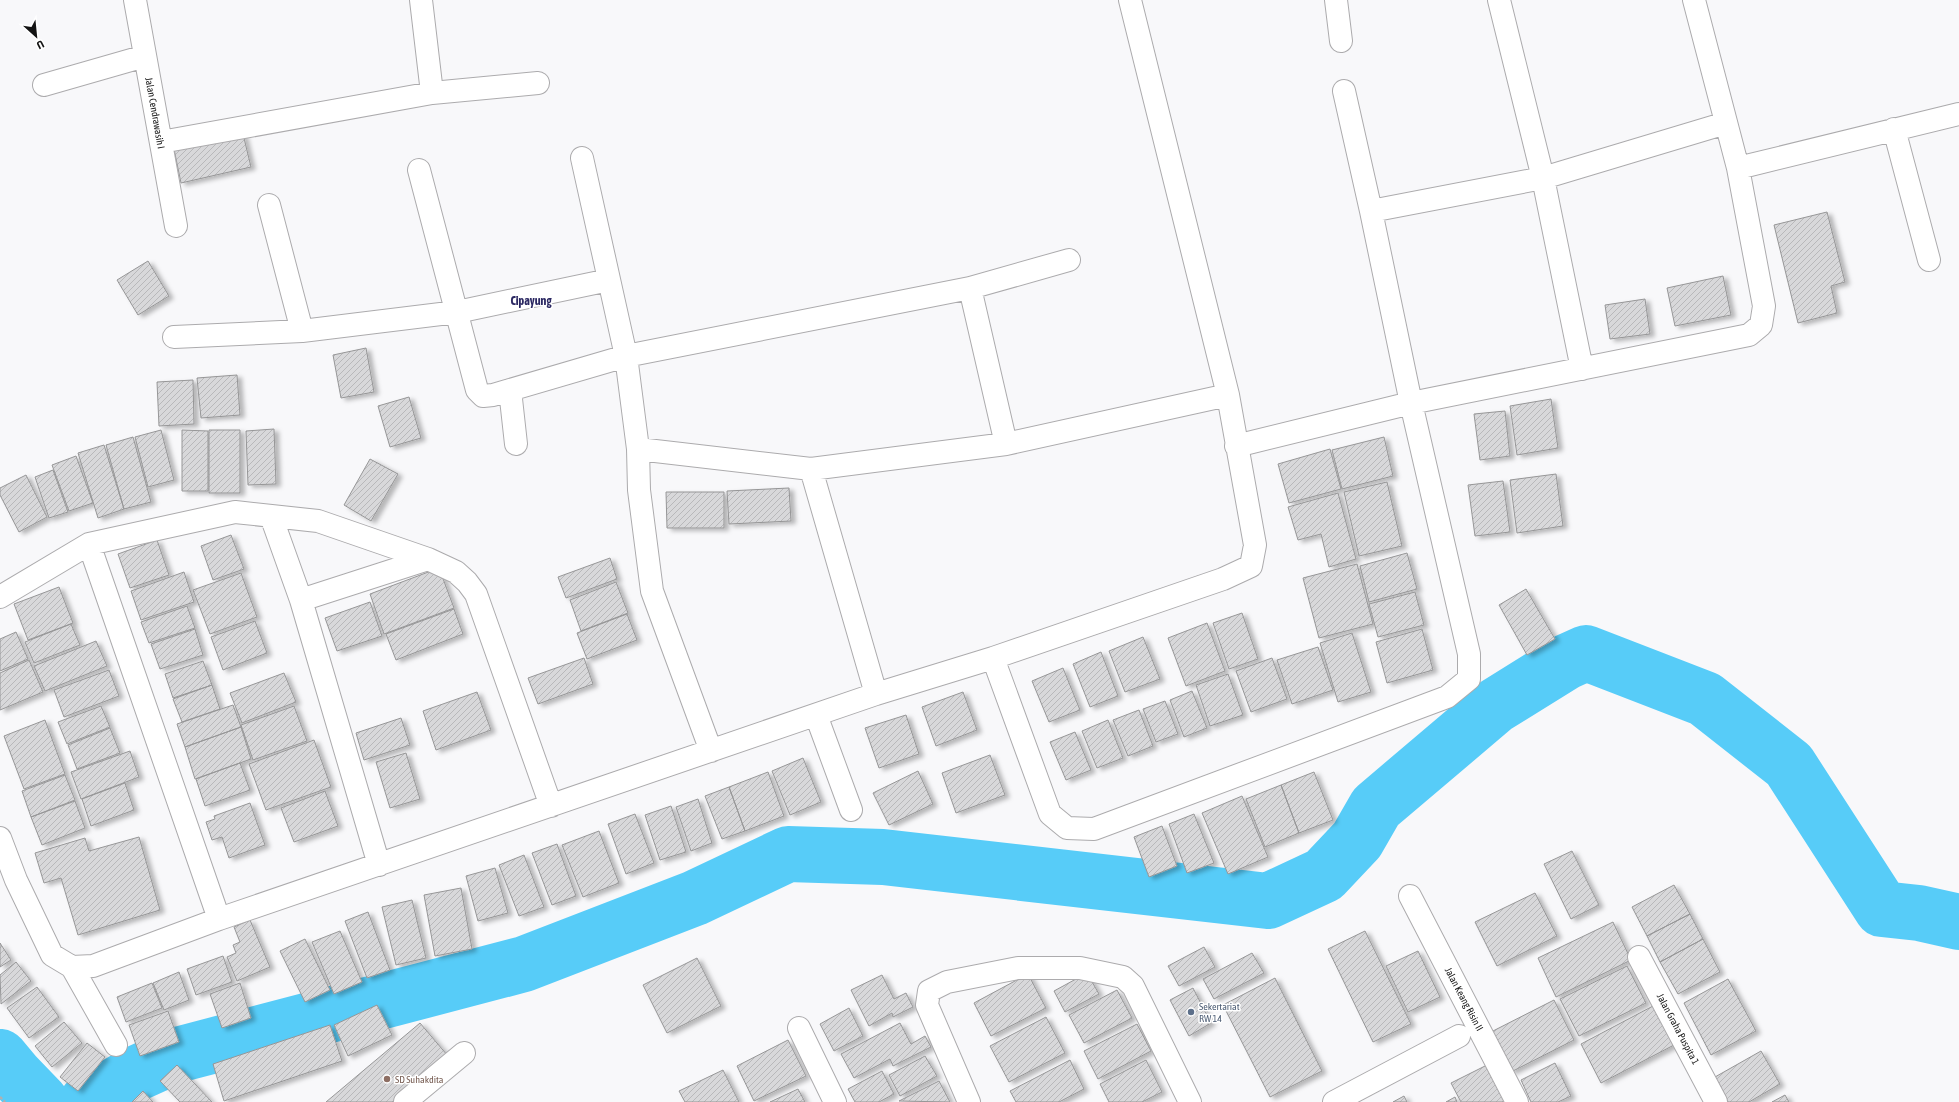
<svg xmlns="http://www.w3.org/2000/svg" width="1959" height="1102" font-family="'Asap Condensed',sans-serif">
	<style>
		.lines { fill: none; stroke-linecap: round; stroke-linejoin: round }
		.river { stroke: #57ccf8; stroke-width: 56 }
		.building { fill: url(#building-hatch); stroke: #969697; filter: url(#shadow) }
		.minor-casing { stroke: #acabad; stroke-width: 24 }
		.path { stroke: #b0b0b1; stroke-width: 2.5; stroke-dasharray: 3 2; stroke-linecap: butt }
		.minor { stroke: #fff; stroke-width: 22 }
		.service-dot { fill: #5c6f8a; stroke: #fff; stroke-width: 1.5 }
		.education-dot { fill: #8d6e63; stroke: #fff; stroke-width: 1.5 }
		.labels { text-anchor: middle; dominant-baseline: central; stroke-width: 3; stroke-linejoin: round; paint-order: stroke }
		.street-label { font-size: 10px; fill: #131313; stroke: #fff }
		.service-label { font-size: 10px; fill: #4e5e75; stroke: #fff; text-anchor: start }
		.education-label { font-size: 10px; fill: #785e54; stroke: #fff; text-anchor: start }
		.quarter-label { font-size: 12px; font-weight: bold; fill: #2b2862; stroke: #fff }
	</style>
	<defs>
		<pattern id="building-hatch" width="6" height="6" patternUnits="userSpaceOnUse"><rect width="6" height="6" fill="#d8d8da"/><path d="M-1 1l2-2M0 6l6-6M5 7l2-2" fill="none" stroke="#b8b8ba"/></pattern>
		<filter id="shadow"><feDropShadow dx="4.5" dy="2.5" stdDeviation="2" flood-color="#0004"/></filter>
	</defs>
	<rect width="100%" height="100%" fill="#f8f8fa"/>
	<g class="lines">
		<path class="river" d="M 0,1057 L 15,1075 L 41,1102
			M 87,1102 L 135,1074 L 177,1055 L 524,964 L 695,898 L 788,854 L 883,857 L 1268,901 L 1324,875 L 1357,840 L 1376,807 L 1495,706 L 1566,662 L 1586,653 L 1705,699 L 1789,765 L 1882,909 L 1919,913 L 1959,922"/>
	</g>
	<path class="building" d="M 243,134 L 251,167 L 181,183 L 174,149 Z
		M 1827,212 L 1845,282 L 1831,286 L 1837,313 L 1798,323 L 1774,225 Z
		M 148,261 L 169,296 L 138,315 L 117,280 Z
		M 1723,276 L 1731,315 L 1675,326 L 1667,288 Z
		M 1645,299 L 1650,334 L 1610,339 L 1605,305 Z
		M 366,348 L 374,392 L 341,398 L 333,355 Z
		M 237,375 L 240,415 L 201,418 L 197,378 Z
		M 193,380 L 194,424 L 159,426 L 157,382 Z
		M 409,397 L 421,438 L 390,447 L 378,406 Z
		M 1551,399 L 1558,448 L 1517,455 L 1510,406 Z
		M 1505,411 L 1510,456 L 1480,460 L 1474,414 Z
		M 274,429 L 276,484 L 248,485 L 246,431 Z
		M 161,430 L 174,480 L 148,487 L 135,437 Z
		M 182,430 L 208,431 L 208,491 L 182,491 Z
		M 209,430 L 240,430 L 240,493 L 209,493 Z
		M 133,437 L 151,502 L 124,509 L 106,445 Z
		M 1384,437 L 1393,476 L 1342,489 L 1332,450 Z
		M 104,445 L 124,509 L 98,518 L 78,453 Z
		M 1330,449 L 1341,489 L 1289,503 L 1278,464 Z
		M 76,456 L 93,503 L 69,511 L 52,465 Z
		M 370,459 L 398,474 L 371,521 L 344,505 Z
		M 53,470 L 68,512 L 49,518 L 35,477 Z
		M 1556,474 L 1563,526 L 1517,533 L 1510,480 Z
		M 26,475 L 47,517 L 19,532 L 0,495 L 0,488 Z
		M 1503,481 L 1510,532 L 1475,536 L 1468,485 Z
		M 1387,482 L 1402,546 L 1359,556 L 1344,492 Z
		M 789,488 L 791,521 L 729,524 L 727,491 Z
		M 666,492 L 724,492 L 724,528 L 667,528 Z
		M 1338,493 L 1356,559 L 1329,567 L 1321,534 L 1298,540 L 1288,507 Z
		M 231,535 L 244,569 L 213,580 L 201,546 Z
		M 157,540 L 169,575 L 130,588 L 118,554 Z
		M 1407,553 L 1417,589 L 1369,602 L 1360,566 Z
		M 610,558 L 617,579 L 566,598 L 558,577 Z
		M 1357,564 L 1373,624 L 1319,638 L 1303,578 Z
		M 439,568 L 454,608 L 384,634 L 370,594 Z
		M 184,572 L 194,602 L 141,620 L 131,591 Z
		M 241,573 L 257,617 L 210,634 L 193,590 Z
		M 616,582 L 628,613 L 581,631 L 570,600 Z
		M 59,587 L 73,623 L 28,640 L 14,604 Z
		M 1526,589 L 1555,639 L 1527,655 L 1499,605 Z
		M 1415,592 L 1424,625 L 1378,637 L 1369,604 Z
		M 370,602 L 382,636 L 337,651 L 325,618 Z
		M 187,606 L 195,628 L 149,643 L 141,622 Z
		M 454,609 L 463,634 L 396,660 L 386,634 Z
		M 1242,613 L 1258,659 L 1229,669 L 1213,623 Z
		M 627,614 L 637,640 L 587,659 L 577,633 Z
		M 255,621 L 267,653 L 223,670 L 211,637 Z
		M 1207,623 L 1225,671 L 1186,686 L 1168,638 Z
		M 71,624 L 80,645 L 34,663 L 25,642 Z
		M 195,629 L 203,655 L 160,669 L 151,644 Z
		M 1422,629 L 1433,670 L 1387,683 L 1376,642 Z
		M 16,632 L 28,659 L 0,671 L 0,639 Z
		M 1352,633 L 1371,692 L 1338,702 L 1320,643 Z
		M 1143,637 L 1160,679 L 1125,692 L 1109,651 Z
		M 96,641 L 107,666 L 45,691 L 34,666 Z
		M 1318,647 L 1333,690 L 1292,704 L 1277,660 Z
		M 1101,652 L 1118,696 L 1090,707 L 1073,664 Z
		M 584,658 L 593,684 L 538,704 L 528,678 Z
		M 1272,658 L 1287,699 L 1251,712 L 1236,671 Z
		M 29,660 L 43,692 L 0,710 L 0,673 Z
		M 203,661 L 212,685 L 173,698 L 165,674 Z
		M 1063,668 L 1080,710 L 1049,722 L 1032,681 Z
		M 109,670 L 119,696 L 64,717 L 54,690 Z
		M 284,673 L 296,702 L 242,723 L 230,693 Z
		M 1228,674 L 1243,715 L 1210,726 L 1196,685 Z
		M 212,685 L 220,709 L 182,722 L 173,699 Z
		M 1192,691 L 1207,728 L 1184,737 L 1170,700 Z
		M 477,692 L 491,730 L 436,750 L 423,711 Z
		M 963,692 L 977,730 L 936,746 L 922,707 Z
		M 1165,701 L 1178,734 L 1156,742 L 1143,709 Z
		M 233,705 L 241,727 L 185,747 L 177,724 Z
		M 101,706 L 110,727 L 67,744 L 58,722 Z
		M 294,706 L 307,741 L 253,760 L 241,725 Z
		M 1139,710 L 1153,746 L 1128,756 L 1113,720 Z
		M 906,715 L 919,754 L 879,768 L 865,728 Z
		M 401,718 L 410,745 L 364,760 L 356,733 Z
		M 45,720 L 65,774 L 24,789 L 4,736 Z
		M 1108,720 L 1123,758 L 1097,768 L 1082,731 Z
		M 241,727 L 251,759 L 195,779 L 185,747 Z
		M 110,728 L 120,753 L 77,769 L 68,745 Z
		M 1075,732 L 1091,770 L 1066,780 L 1050,742 Z
		M 314,740 L 331,787 L 266,810 L 249,764 Z
		M 130,751 L 139,777 L 81,799 L 71,772 Z
		M 406,753 L 420,799 L 390,808 L 376,762 Z
		M 990,755 L 1005,795 L 956,813 L 942,773 Z
		M 803,758 L 821,802 L 790,815 L 772,771 Z
		M 240,763 L 250,790 L 205,806 L 196,779 Z
		M 918,771 L 933,804 L 889,825 L 873,793 Z
		M 768,772 L 784,816 L 745,831 L 729,787 Z
		M 1314,772 L 1333,820 L 1299,833 L 1281,785 Z
		M 65,775 L 75,800 L 31,817 L 22,791 Z
		M 125,783 L 134,810 L 91,826 L 82,799 Z
		M 1281,785 L 1299,833 L 1265,847 L 1246,799 Z
		M 729,787 L 745,831 L 722,839 L 705,796 Z
		M 325,791 L 338,826 L 294,842 L 281,808 Z
		M 1242,796 L 1268,857 L 1228,874 L 1202,813 Z
		M 698,799 L 712,843 L 691,851 L 676,807 Z
		M 75,801 L 85,828 L 42,845 L 31,817 Z
		M 250,803 L 265,845 L 229,858 L 222,837 L 212,840 L 206,822 L 215,819 L 214,816 Z
		M 671,806 L 686,852 L 660,860 L 645,815 Z
		M 635,814 L 654,863 L 626,874 L 608,824 Z
		M 1194,814 L 1214,863 L 1187,873 L 1169,824 Z
		M 1162,826 L 1177,866 L 1149,877 L 1134,837 Z
		M 599,831 L 619,883 L 583,897 L 562,845 Z
		M 139,837 L 160,910 L 78,935 L 61,878 L 44,883 L 35,853 L 85,838 L 89,851 Z
		M 557,844 L 576,896 L 552,905 L 532,853 Z
		M 1572,851 L 1599,905 L 1571,919 L 1544,864 Z
		M 524,855 L 544,907 L 519,916 L 499,865 Z
		M 495,868 L 508,913 L 478,921 L 466,876 Z
		M 1674,885 L 1690,914 L 1647,936 L 1632,907 Z
		M 461,888 L 472,949 L 435,956 L 424,895 Z
		M 1535,893 L 1557,936 L 1497,966 L 1475,922 Z
		M 412,900 L 426,958 L 396,965 L 382,907 Z
		M 368,912 L 390,970 L 367,978 L 345,921 Z
		M 1690,914 L 1703,939 L 1660,962 L 1647,936 Z
		M 250,920 L 270,967 L 237,981 L 227,957 L 236,953 L 233,945 L 240,942 L 234,927 Z
		M 1613,922 L 1631,960 L 1556,997 L 1538,958 Z
		M 340,931 L 362,982 L 334,994 L 312,942 Z
		M 1365,931 L 1411,1024 L 1373,1042 L 1328,949 Z
		M 305,939 L 330,990 L 305,1002 L 280,951 Z
		M 1703,939 L 1720,972 L 1678,994 L 1660,962 Z
		M 0,943 L 11,960 L 0,967 Z
		M 1204,947 L 1215,967 L 1179,986 L 1168,966 Z
		M 1418,951 L 1440,997 L 1408,1012 L 1386,966 Z
		M 1252,953 L 1264,973 L 1214,999 L 1203,979 Z
		M 223,956 L 232,982 L 196,995 L 187,969 Z
		M 697,958 L 721,1006 L 667,1033 L 643,985 Z
		M 16,962 L 31,981 L 1,1004 L 0,975 Z
		M 1627,966 L 1646,1003 L 1579,1036 L 1560,999 Z
		M 179,972 L 189,1000 L 164,1010 L 153,983 Z
		M 1087,973 L 1099,994 L 1065,1012 L 1054,991 Z
		M 1028,974 L 1046,1008 L 991,1036 L 974,1003 Z
		M 882,975 L 894,999 L 906,993 L 913,1007 L 893,1017 L 892,1013 L 869,1026 L 851,990 Z
		M 1275,978 L 1322,1071 L 1270,1097 L 1223,1005 Z
		M 1728,979 L 1756,1031 L 1711,1055 L 1684,1003 Z
		M 152,983 L 162,1008 L 126,1022 L 117,997 Z
		M 240,983 L 251,1018 L 222,1028 L 210,994 Z
		M 37,987 L 59,1017 L 29,1038 L 7,1008 Z
		M 1193,988 L 1211,1023 L 1189,1036 L 1170,1000 Z
		M 1117,990 L 1132,1018 L 1084,1043 L 1069,1015 Z
		M 1554,1000 L 1574,1040 L 1511,1072 L 1491,1032 Z
		M 377,1005 L 392,1035 L 348,1056 L 334,1025 Z
		M 1653,1006 L 1674,1045 L 1601,1083 L 1581,1044 Z
		M 849,1008 L 863,1036 L 834,1051 L 820,1024 Z
		M 168,1011 L 179,1042 L 140,1056 L 129,1025 Z
		M 1046,1017 L 1065,1053 L 1009,1082 L 990,1046 Z
		M 64,1022 L 82,1043 L 52,1067 L 35,1046 Z
		M 420,1023 L 448,1056 L 393,1102 L 326,1102 Z
		M 900,1023 L 911,1044 L 925,1036 L 931,1047 L 893,1066 L 890,1059 L 854,1078 L 841,1054 Z
		M 1137,1024 L 1151,1051 L 1098,1079 L 1084,1051 Z
		M 330,1025 L 342,1061 L 224,1101 L 213,1064 Z
		M 788,1040 L 806,1076 L 754,1101 L 737,1066 Z
		M 87,1043 L 105,1057 L 78,1091 L 60,1077 Z
		M 1761,1051 L 1780,1084 L 1749,1102 L 1728,1102 L 1715,1077 Z
		M 925,1056 L 937,1076 L 900,1096 L 889,1075 Z
		M 1070,1060 L 1084,1089 L 1059,1102 L 1016,1102 L 1010,1091 Z
		M 1146,1060 L 1162,1092 L 1142,1102 L 1109,1102 L 1100,1084 Z
		M 1555,1063 L 1571,1096 L 1558,1102 L 1531,1102 L 1521,1080 Z
		M 177,1065 L 212,1102 L 180,1102 L 160,1081 Z
		M 1487,1065 L 1507,1102 L 1461,1102 L 1451,1083 Z
		M 723,1070 L 739,1102 L 685,1102 L 679,1091 Z
		M 882,1071 L 894,1094 L 879,1102 L 855,1102 L 848,1089 Z
		M 939,1081 L 950,1102 L 899,1101 Z
		M 798,1089 L 805,1102 L 770,1102 Z
		M 143,1091 L 153,1102 L 132,1102 Z
		M 1785,1095 L 1789,1102 L 1772,1102 Z
		M 1404,1096 L 1407,1102 L 1393,1102 Z
		M 1455,1097 L 1457,1102 L 1446,1102 Z"/>
	<g class="lines">
		<defs>
			<path id="minor" d="M 135,0 L 176,226
				M 421,0 L 432,93
				M 1336,0 L 1341,41
				M 1499,0 L 1543,178 L 1582,369
				M 44,85 L 145,56
				M 1894,129 L 1929,260
				M 161,142 L 432,93 L 538,83
				M 582,158 L 626,356 L 638,449 L 639,490 L 652,591 L 711,751
				M 1738,168 L 1959,114
				M 419,170 L 477,390 L 483,396 L 493,395 L 626,356 L 970,288 L 1069,260
				M 269,205 L 302,331
				M 1371,211 L 1543,178 L 1726,123
				M 970,288 L 1006,444
				M 174,337 L 302,331 L 457,312 L 609,280
				M 510,390 L 516,444
				M 1236,446 L 1411,403 L 1371,211 L 1344,91
				M 638,449 L 811,469
				M 271,516 L 301,600
				M 89,544 L 219,919
				M 0,597 L 89,544 L 235,512 L 318,521 L 428,559 L 456,572 L 467,582 L 476,594 L 551,806
				M 993,658 L 1050,814 L 1067,828 L 1094,829 L 1447,697 L 1469,679 L 1469,654 L 1411,403 L 1749,335 L 1761,325 L 1764,306 L 1738,168 L 1694,0
				M 876,694 L 811,469 L 1006,444 L 1228,395
				M 816,715 L 851,810
				M 0,838 L 16,880 L 52,955 L 72,967 L 116,1045
				M 379,865 L 301,600 L 428,559
				M 1410,896 L 1517,1102
				M 1639,957 L 1716,1102
				M 72,967 L 93,966 L 219,919 L 876,694 L 993,658 L 1223,579 L 1251,566 L 1255,545 L 1228,395 L 1130,0
				M 799,1028 L 835,1102
				M 405,1102 L 464,1053
				M 969,1102 L 927,1005 L 929,991 L 947,982 L 1018,968 L 1080,968 L 1123,977 L 1133,986 L 1190,1102
				M 1334,1102 L 1459,1036"/>
		</defs>
		<use href="#minor" class="minor-casing"/>
		<path class="path" d="M 0,1097 L 5,1102"/>
		<use href="#minor" class="minor"/>
	</g>
	<circle class="service-dot" cx="1191" cy="1012" r="4"/>
	<circle class="education-dot" cx="387" cy="1079" r="4"/>
	<g class="labels">
		<g class="street-label">
			<text transform="translate(155 113) rotate(80)">Jalan Cendrawasih I</text>
			<text transform="translate(1464 999) rotate(62)">Jalan Keang Risin II</text>
			<text transform="translate(1678 1029) rotate(62)">Jalan Graha Puspita 1</text>
		</g>
		<g class="service-label">
			<text x="1199" y="1006">Sekertariat<tspan x="1199" dy="12">RW 14</tspan></text>
		</g>
		<g class="education-label">
			<text x="395" y="1079">SD Suhakdita</text>
		</g>
		<g class="quarter-label">
			<text x="531" y="301">Cipayung</text>
		</g>
	</g>
	<g transform="translate(36 36) rotate(153)" stroke="#ffffff" stroke-width="3" paint-order="stroke">
	<path d="M0-3L7 15L0 10L-7 15Z" fill="#131313"/>
	<text y="-6" font-size="11" font-weight="bold" text-anchor="middle" fill="#131313">U</text>
	</g>
</svg>
